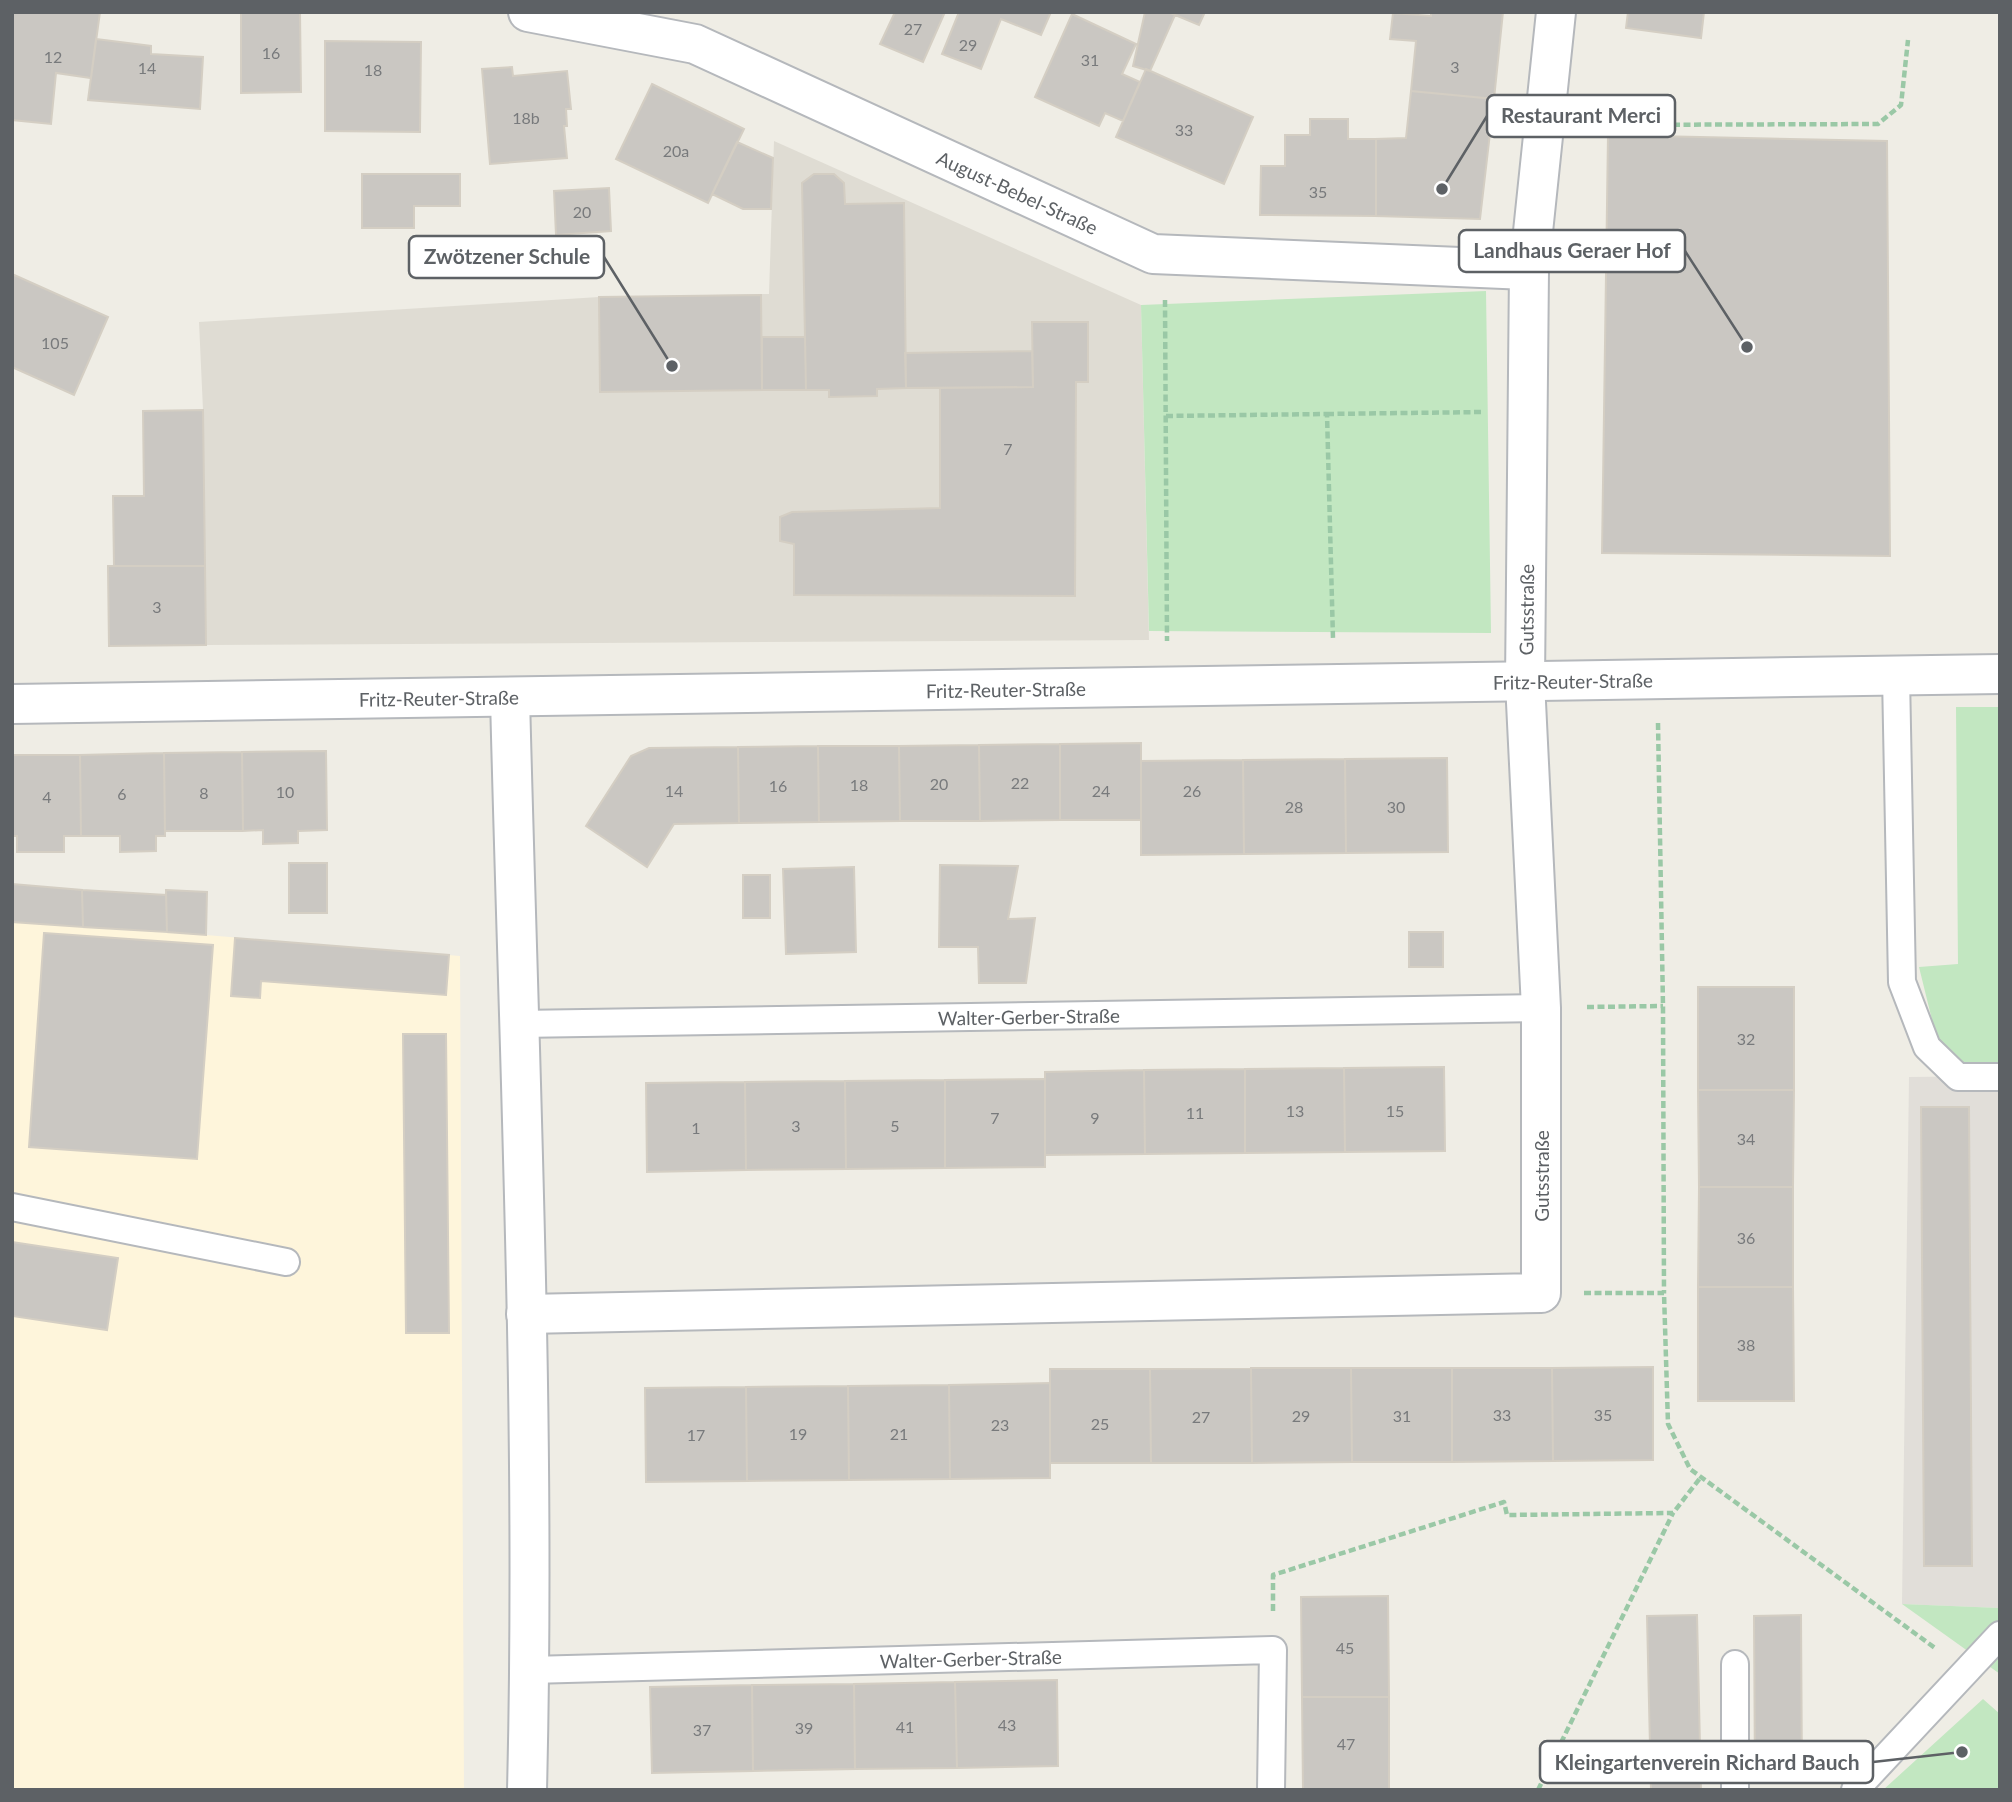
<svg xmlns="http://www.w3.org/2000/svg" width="2012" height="1802" font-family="Lato,sans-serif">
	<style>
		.commercial { fill: #fef5db }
		.industrial { fill: #e1ded9 }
		.education { fill: #dfdcd3 }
		.green { fill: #c2e7c1 }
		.building { fill: #cac7c2; stroke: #d4cec3; stroke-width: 2 }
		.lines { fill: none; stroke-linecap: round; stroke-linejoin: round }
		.lane-casing { stroke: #b5b8bc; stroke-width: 30 }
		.street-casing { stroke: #b5b8bc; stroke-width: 42 }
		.path { stroke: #9ac8a6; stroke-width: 4.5; stroke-dasharray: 7 3.5; stroke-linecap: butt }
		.lane { stroke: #fff; stroke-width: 26 }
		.street { stroke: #fff; stroke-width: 38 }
		.labels { text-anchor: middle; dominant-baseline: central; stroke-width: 5; stroke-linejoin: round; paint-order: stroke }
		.number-label { font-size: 16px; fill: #787a7c }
		.street-label { font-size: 19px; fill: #5d6165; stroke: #fff }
		.leader { fill: none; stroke: #5d6165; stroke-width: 2.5 }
		.callout-dot { fill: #5d6165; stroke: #fff; stroke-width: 2.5 }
		.callout { fill: #fff; stroke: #5d6165; stroke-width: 2.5 }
		.callout-label { font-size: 21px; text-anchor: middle; font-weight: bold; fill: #5d6165 }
	</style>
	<rect width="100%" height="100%" fill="#efede5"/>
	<path class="commercial" d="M 12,922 L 206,935 L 460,956 L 464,1790 L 12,1790 Z"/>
	<path class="industrial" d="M 2000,1076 L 2000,1608 L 1902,1604 L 1909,1077 Z"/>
	<path class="education" d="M 774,141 L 1141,305 L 1149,640 L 206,645 L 203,410 L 199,322 L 599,297 L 769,294 Z"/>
	<path class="green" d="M 1486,291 L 1491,633 L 1149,631 L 1141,305 Z
		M 1956,707 L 2000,707 L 2000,1075 L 1963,1063 L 1937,1040 L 1919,967 L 1958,964 Z
		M 1902,1604 L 2000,1608 L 2000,1674 Z
		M 1983,1699 L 2000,1714 L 2000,1790 L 1883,1790 Z"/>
	<path class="building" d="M 12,12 L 100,12 L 91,78 L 56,73 L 51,124 L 12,120 Z
		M 241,12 L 300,12 L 301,92 L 241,93 Z
		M 895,12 L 945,12 L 923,62 L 880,44 Z
		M 959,12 L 1051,12 L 1041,35 L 1001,19 L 981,69 L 942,54 Z
		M 1145,12 L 1168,12 L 1175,15 L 1150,71 L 1133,66 Z
		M 1168,12 L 1205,12 L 1199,25 Z
		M 1431,12 L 1503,12 L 1494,99 L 1411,91 L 1416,41 L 1390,39 L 1393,13 L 1431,16 Z
		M 1628,12 L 1704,12 L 1701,38 L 1626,28 Z
		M 1072,14 L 1136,44 L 1122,74 L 1140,82 L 1123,121 L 1105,113 L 1099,126 L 1035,97 Z
		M 96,39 L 151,46 L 151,54 L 203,57 L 200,109 L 88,100 Z
		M 325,41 L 421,42 L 420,132 L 325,131 Z
		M 512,67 L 513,76 L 567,71 L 571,109 L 566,109 L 567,126 L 564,126 L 567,158 L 490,164 L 482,69 Z
		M 1146,69 L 1253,117 L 1224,184 L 1116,137 Z
		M 652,84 L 744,129 L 708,203 L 616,159 Z
		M 1411,91 L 1494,99 L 1480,219 L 1376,216 L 1376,139 L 1406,138 Z
		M 1310,119 L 1348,119 L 1348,139 L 1376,139 L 1376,216 L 1260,215 L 1261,166 L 1285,166 L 1285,135 L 1310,135 Z
		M 1608,135 L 1887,141 L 1890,556 L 1602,553 Z
		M 737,142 L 773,158 L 771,209 L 743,209 L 712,194 Z
		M 362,174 L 460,174 L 460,206 L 414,206 L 414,228 L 362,228 Z
		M 814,174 L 834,174 L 844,183 L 845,204 L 904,203 L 906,388 L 877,389 L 877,396 L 829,397 L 829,390 L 806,390 L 802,183 Z
		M 609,188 L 611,231 L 556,235 L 554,191 Z
		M 12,274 L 108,317 L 74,395 L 12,367 Z
		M 761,295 L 762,390 L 600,392 L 599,297 Z
		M 1032,322 L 1088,322 L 1088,382 L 1076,382 L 1075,596 L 794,595 L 794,544 L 780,541 L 780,517 L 792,512 L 940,508 L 940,388 L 1033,387 Z
		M 762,337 L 805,337 L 806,390 L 762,390 Z
		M 1032,351 L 1033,387 L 906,388 L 905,353 Z
		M 203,410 L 205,566 L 114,566 L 113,496 L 144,496 L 143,411 Z
		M 108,566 L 205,566 L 206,645 L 109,646 Z
		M 1141,743 L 1141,820 L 1060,820 L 1060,744 Z
		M 1060,744 L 1060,820 L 980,821 L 979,745 Z
		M 979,745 L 980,821 L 900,821 L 899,746 Z
		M 818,746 L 899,746 L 900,821 L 819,822 Z
		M 818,746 L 819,822 L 739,823 L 738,747 Z
		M 738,747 L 739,823 L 674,824 L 647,867 L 586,826 L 631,756 L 649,748 Z
		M 326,751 L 327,830 L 298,831 L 298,843 L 263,844 L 263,830 L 243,831 L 242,752 Z
		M 242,752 L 243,831 L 165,831 L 164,753 Z
		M 164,753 L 165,836 L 156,836 L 156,851 L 120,852 L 120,836 L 81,836 L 80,755 Z
		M 12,755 L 80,755 L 81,836 L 64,836 L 64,852 L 17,852 L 17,836 L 12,836 Z
		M 1447,758 L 1448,852 L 1346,853 L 1345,759 Z
		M 1345,759 L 1346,853 L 1244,854 L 1243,760 Z
		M 1243,760 L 1244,854 L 1141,855 L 1141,761 Z
		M 289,863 L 327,863 L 327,913 L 289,913 Z
		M 940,865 L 1018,866 L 1008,919 L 1035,918 L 1026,983 L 979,983 L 978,947 L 939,947 Z
		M 854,867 L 856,952 L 786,954 L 783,869 Z
		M 743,875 L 770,875 L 770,918 L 743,918 Z
		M 12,884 L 82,890 L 83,927 L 12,922 Z
		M 82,890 L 166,895 L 167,932 L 83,927 Z
		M 166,890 L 207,892 L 206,935 L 167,932 Z
		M 1409,932 L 1443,932 L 1443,967 L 1409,967 Z
		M 44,933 L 213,945 L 197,1159 L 29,1147 Z
		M 235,938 L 449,955 L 446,995 L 261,981 L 260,998 L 231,996 Z
		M 1698,987 L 1794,987 L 1794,1090 L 1698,1090 Z
		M 403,1034 L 446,1034 L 449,1333 L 406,1333 Z
		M 1444,1067 L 1445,1151 L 1345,1152 L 1344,1068 Z
		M 1344,1068 L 1345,1152 L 1245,1153 L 1245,1069 Z
		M 1245,1069 L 1245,1153 L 1145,1154 L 1144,1070 Z
		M 1144,1070 L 1145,1154 L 1045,1155 L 1045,1072 Z
		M 1045,1079 L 1045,1167 L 945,1168 L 945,1080 Z
		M 945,1080 L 945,1168 L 846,1169 L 845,1081 Z
		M 845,1081 L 846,1169 L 746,1170 L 745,1082 Z
		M 745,1082 L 746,1170 L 647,1172 L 646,1083 Z
		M 1698,1090 L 1794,1090 L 1793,1187 L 1699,1187 Z
		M 1921,1107 L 1969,1107 L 1972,1566 L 1924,1566 Z
		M 1699,1187 L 1793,1187 L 1793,1287 L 1698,1287 Z
		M 12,1242 L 118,1258 L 107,1330 L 12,1316 Z
		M 1698,1287 L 1793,1287 L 1794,1401 L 1698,1401 Z
		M 1653,1367 L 1653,1460 L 1553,1461 L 1552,1368 Z
		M 1251,1368 L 1252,1463 L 1151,1463 L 1150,1369 Z
		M 1251,1368 L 1351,1368 L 1352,1462 L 1252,1463 Z
		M 1351,1368 L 1452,1368 L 1452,1462 L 1352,1462 Z
		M 1452,1368 L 1552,1368 L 1553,1461 L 1452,1462 Z
		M 1050,1369 L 1150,1369 L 1151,1463 L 1050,1463 Z
		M 1050,1383 L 1050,1478 L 950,1479 L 949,1385 Z
		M 949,1385 L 950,1479 L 849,1480 L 848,1386 Z
		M 848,1386 L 849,1480 L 747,1481 L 746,1387 Z
		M 746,1387 L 747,1481 L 646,1482 L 645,1388 Z
		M 1388,1596 L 1389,1697 L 1302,1697 L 1301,1597 Z
		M 1697,1615 L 1701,1790 L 1651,1790 L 1647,1616 Z
		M 1801,1615 L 1802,1782 L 1755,1782 L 1754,1616 Z
		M 1057,1680 L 1058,1766 L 957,1768 L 955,1682 Z
		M 955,1682 L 957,1768 L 855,1769 L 854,1684 Z
		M 854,1684 L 855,1769 L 753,1771 L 752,1685 Z
		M 752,1685 L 753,1771 L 652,1773 L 650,1687 Z
		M 1302,1697 L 1389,1697 L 1389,1790 L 1303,1790 Z"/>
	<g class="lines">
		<defs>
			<g id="lane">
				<path d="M 1896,676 L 1902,982 L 1927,1047 L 1958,1077 L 2000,1077"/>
				<path id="s1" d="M 518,1024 L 1541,1008"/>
				<path d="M 12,1207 L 286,1262"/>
				<path d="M 1735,1664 L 1735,1790"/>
				<path id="s2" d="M 530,1670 L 1273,1650 L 1271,1790"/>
				<path d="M 1855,1790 L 2000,1635"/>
			</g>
			<g id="street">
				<path id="s3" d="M 528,12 L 695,44 L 1153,254 L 1529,270"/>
				<path d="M 510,697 C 519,1061 536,1426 527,1790"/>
				<path id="s4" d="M 12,704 L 2000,674"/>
				<path id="s5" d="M 526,1314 L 1541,1293 L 1541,1008 L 1525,682 L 1529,270 L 1556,12"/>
			</g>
		</defs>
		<use href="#lane" class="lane-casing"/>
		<use href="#street" class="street-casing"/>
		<path class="path" d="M 1589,125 L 1878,124 L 1901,105 L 1908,40
			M 1165,300 L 1167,641
			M 1327,414 L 1483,412
			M 1166,416 L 1327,414 L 1333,639
			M 1658,723 L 1663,1006 L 1664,1293
			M 1587,1007 L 1663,1006
			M 1584,1293 L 1664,1293 L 1668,1424 L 1690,1469 L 1935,1648
			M 1273,1611 L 1273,1575 L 1504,1502 L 1507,1515 L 1673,1513 L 1701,1477
			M 1538,1790 L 1673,1513"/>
		<use href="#lane" class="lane"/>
		<use href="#street" class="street"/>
	</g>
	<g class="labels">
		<g class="number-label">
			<text x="913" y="28">27</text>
			<text x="968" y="44">29</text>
			<text x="271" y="52">16</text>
			<text x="53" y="56">12</text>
			<text x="1090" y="59">31</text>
			<text x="1455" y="66">3</text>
			<text x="147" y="67">14</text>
			<text x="373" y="69">18</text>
			<text x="526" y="117">18b</text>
			<text x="1184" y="129">33</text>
			<text x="676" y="150">20a</text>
			<text x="1318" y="191">35</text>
			<text x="582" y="211">20</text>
			<text x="55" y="342">105</text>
			<text x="1008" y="448">7</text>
			<text x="157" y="606">3</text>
			<text x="1020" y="782">22</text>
			<text x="939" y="783">20</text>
			<text x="859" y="784">18</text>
			<text x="778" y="785">16</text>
			<text x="674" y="790">14</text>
			<text x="1101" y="790">24</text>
			<text x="1192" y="790">26</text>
			<text x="285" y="791">10</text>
			<text x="204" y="792">8</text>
			<text x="122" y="793">6</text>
			<text x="47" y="796">4</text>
			<text x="1294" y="806">28</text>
			<text x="1396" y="806">30</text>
			<text x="1746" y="1038">32</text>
			<text x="1295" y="1110">13</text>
			<text x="1395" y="1110">15</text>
			<text x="1195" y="1112">11</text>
			<text x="995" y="1117">7</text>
			<text x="1095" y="1117">9</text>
			<text x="796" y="1125">3</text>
			<text x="895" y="1125">5</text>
			<text x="696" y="1127">1</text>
			<text x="1746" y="1138">34</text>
			<text x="1746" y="1237">36</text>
			<text x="1746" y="1344">38</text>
			<text x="1502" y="1414">33</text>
			<text x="1603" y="1414">35</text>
			<text x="1301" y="1415">29</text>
			<text x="1402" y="1415">31</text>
			<text x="1201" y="1416">27</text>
			<text x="1100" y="1423">25</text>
			<text x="1000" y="1424">23</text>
			<text x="798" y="1433">19</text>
			<text x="899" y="1433">21</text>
			<text x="696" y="1434">17</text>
			<text x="1345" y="1647">45</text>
			<text x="1007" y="1724">43</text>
			<text x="905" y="1726">41</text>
			<text x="804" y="1727">39</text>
			<text x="702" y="1729">37</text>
			<text x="1346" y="1743">47</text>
		</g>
		<g class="street-label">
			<text stroke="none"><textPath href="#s3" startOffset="525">August-Bebel-Straße</textPath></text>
			<text stroke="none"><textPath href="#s5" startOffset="1699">Gutsstraße</textPath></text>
			<text stroke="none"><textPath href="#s4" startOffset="1561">Fritz-Reuter-Straße</textPath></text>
			<text stroke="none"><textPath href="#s4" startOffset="994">Fritz-Reuter-Straße</textPath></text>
			<text stroke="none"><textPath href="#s4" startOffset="427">Fritz-Reuter-Straße</textPath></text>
			<text stroke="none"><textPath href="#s1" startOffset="511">Walter-Gerber-Straße</textPath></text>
			<text transform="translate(1541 1176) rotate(-90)">Gutsstraße</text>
			<text stroke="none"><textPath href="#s2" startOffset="441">Walter-Gerber-Straße</textPath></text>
		</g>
	</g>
	<path class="leader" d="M1442 189L1487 116M1747 347L1685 251M672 366L604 257M1962 1752L1873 1762"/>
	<g class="callout-dot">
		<circle cx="1442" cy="189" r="7"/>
		<circle cx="1747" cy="347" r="7"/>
		<circle cx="672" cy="366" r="7"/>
		<circle cx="1962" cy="1752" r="7"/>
	</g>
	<g class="callout">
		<rect x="1487" y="95" width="188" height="42" rx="7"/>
		<rect x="1459" y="230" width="226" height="42" rx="7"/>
		<rect x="409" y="236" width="195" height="42" rx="7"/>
		<rect x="1540" y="1741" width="333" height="42" rx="7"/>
	</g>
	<g class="callout-label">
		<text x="1581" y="123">Restaurant Merci</text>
		<text x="1572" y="258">Landhaus Geraer Hof</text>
		<text x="507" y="264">Zwötzener Schule</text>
		<text x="1707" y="1770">Kleingartenverein Richard Bauch</text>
	</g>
	<rect width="2012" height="1802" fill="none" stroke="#5d6165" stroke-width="28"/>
</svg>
